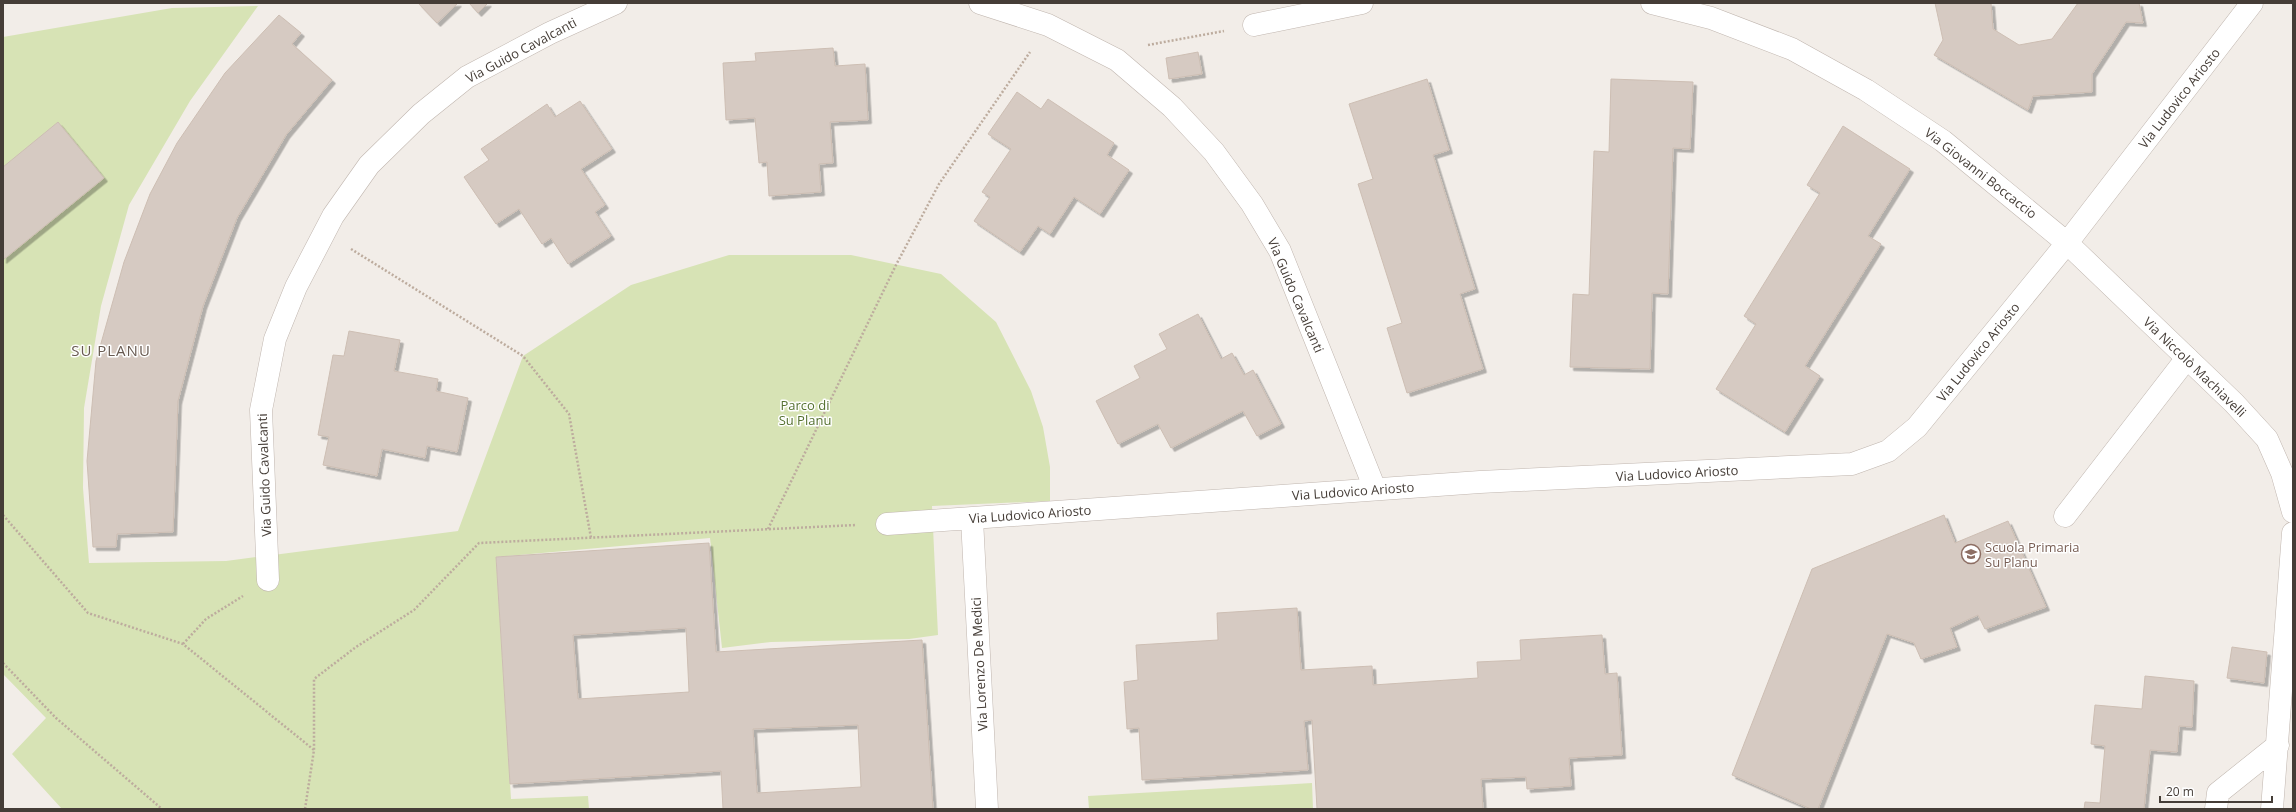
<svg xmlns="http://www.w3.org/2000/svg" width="2296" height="812" font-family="'Open Sans',sans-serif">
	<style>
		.green { fill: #d7e3b5 }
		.building { fill: #d6cac2; stroke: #cdbeb3; fill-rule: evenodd; filter: url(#shadow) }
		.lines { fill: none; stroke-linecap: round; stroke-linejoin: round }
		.service-casing { stroke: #c0b6af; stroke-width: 23 }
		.minor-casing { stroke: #c0b6af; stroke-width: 23 }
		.path { stroke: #bdac9e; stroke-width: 2.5; stroke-dasharray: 2 2; stroke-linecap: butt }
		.service { stroke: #fff; stroke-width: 22 }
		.minor { stroke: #fff; stroke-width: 22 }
		.labels { text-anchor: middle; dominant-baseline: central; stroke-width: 3; stroke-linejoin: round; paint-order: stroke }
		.street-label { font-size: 13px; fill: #453d37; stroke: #fff }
		.park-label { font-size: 13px; fill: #557130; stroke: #fff }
		.education-label { font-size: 13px; fill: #785e54; stroke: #fff; text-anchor: start }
		.quarter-label { font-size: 15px; letter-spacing: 1px; fill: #675950; stroke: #fff }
	</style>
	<defs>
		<filter id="shadow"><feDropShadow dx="3.5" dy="3.5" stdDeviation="0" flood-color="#0004"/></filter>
	</defs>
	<rect width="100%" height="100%" fill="#f2ede8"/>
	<path class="green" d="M 258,6 L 190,101 L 129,205 L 101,306 L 84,408 L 83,488 L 89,563 L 226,561 L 458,531 L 523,356 L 631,285 L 729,255 L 851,255 L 941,274 L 996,322 L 1031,391 L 1043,427 L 1050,467 L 1050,501 L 932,506 L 938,635 L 909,639 L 771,642 L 722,648 L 710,538 L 496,557 L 511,799 L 588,796 L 589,809 L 62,809 L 12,754 L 46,718 L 3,674 L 3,37 L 172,8 Z
		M 1312,783 L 1313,809 L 1089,809 L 1088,796 Z"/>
	<path class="building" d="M 418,3 L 458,3 L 437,23 Z
		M 469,3 L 488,3 L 478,13 Z
		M 1935,3 L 1991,3 L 1993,29 L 2019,45 L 2052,39 L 2078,3 L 2139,3 L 2143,23 L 2126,22 L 2092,74 L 2092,92 L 2033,96 L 2028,110 L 1934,55 L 1943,40 Z
		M 279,15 L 301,33 L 292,44 L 332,80 L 286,135 L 237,218 L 203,306 L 178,401 L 173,532 L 117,534 L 116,547 L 93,547 L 87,461 L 96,361 L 124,262 L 150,194 L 177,143 L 225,73 Z
		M 833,48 L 835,66 L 865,64 L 868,120 L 830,122 L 833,163 L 819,164 L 821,192 L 769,196 L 767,162 L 759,163 L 755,118 L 726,120 L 723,63 L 756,61 L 755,53 Z
		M 1198,52 L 1202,74 L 1169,79 L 1166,58 Z
		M 1427,79 L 1449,150 L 1433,155 L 1475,289 L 1460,294 L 1483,369 L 1407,393 L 1387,328 L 1402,323 L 1358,184 L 1373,179 L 1349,104 Z
		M 1611,79 L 1693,82 L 1690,149 L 1673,148 L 1668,294 L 1652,293 L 1650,369 L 1570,367 L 1573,294 L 1589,295 L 1594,151 L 1609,152 Z
		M 1017,92 L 1041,109 L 1048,99 L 1114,143 L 1107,155 L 1129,170 L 1100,214 L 1074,197 L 1050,234 L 1038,226 L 1020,252 L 974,221 L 990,197 L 982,192 L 1011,149 L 988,134 Z
		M 580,101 L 612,149 L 581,169 L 605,205 L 595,212 L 611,236 L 568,264 L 551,238 L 542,244 L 519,209 L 496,224 L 464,177 L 489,160 L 481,149 L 547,104 L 555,117 Z
		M 58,122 L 104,178 L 3,260 L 3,167 Z
		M 1843,126 L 1910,169 L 1868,236 L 1881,244 L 1805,366 L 1820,376 L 1785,432 L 1716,389 L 1756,324 L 1744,316 L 1820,193 L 1807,185 Z
		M 1198,314 L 1221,359 L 1232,353 L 1244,375 L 1253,370 L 1281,424 L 1257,436 L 1243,411 L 1171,448 L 1158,424 L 1118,444 L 1096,401 L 1140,378 L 1134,366 L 1167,349 L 1159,334 Z
		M 349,331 L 400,340 L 394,371 L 438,379 L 436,391 L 468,398 L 457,452 L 427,446 L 425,458 L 382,449 L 377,476 L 323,465 L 329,437 L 318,435 L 333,355 L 344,356 Z
		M 1944,515 L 1955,543 L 2008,521 L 2046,607 L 1985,629 L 1978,615 L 1950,628 L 1957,647 L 1921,659 L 1914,643 L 1887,634 L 1818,809 L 1811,809 L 1732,775 L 1812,569 Z
		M 709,543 L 716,652 L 922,640 L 933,809 L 723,809 L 721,771 L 510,784 L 496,557 ZM 686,628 L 689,692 L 578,699 L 573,635 ZM 858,725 L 861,787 L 757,793 L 753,729 Z
		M 1297,608 L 1301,670 L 1372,666 L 1373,685 L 1478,678 L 1477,662 L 1521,660 L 1520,640 L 1602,635 L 1605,674 L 1617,673 L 1622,755 L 1569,758 L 1571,786 L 1527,789 L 1526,777 L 1481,779 L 1483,809 L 1317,809 L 1312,720 L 1304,721 L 1308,770 L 1142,780 L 1139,728 L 1127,729 L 1124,682 L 1138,680 L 1136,645 L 1218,640 L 1217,613 Z
		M 2232,647 L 2267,652 L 2264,683 L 2227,678 Z
		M 2145,676 L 2194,681 L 2192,727 L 2179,726 L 2177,752 L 2150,750 L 2144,809 L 2084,809 L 2085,802 L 2100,803 L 2105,746 L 2091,744 L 2095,705 L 2142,709 Z"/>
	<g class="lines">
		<defs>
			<path id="service" d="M 2065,516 L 2187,358"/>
			<path id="minor" d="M 980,3 L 1048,25 L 1117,60 L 1172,107 L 1214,152 L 1252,204 L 1280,251 L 1375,489
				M 1652,3 L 1711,18 L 1792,49 L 1866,90 L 1943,141 L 2067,243 L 2234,403 L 2267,439 L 2282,473 L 2293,512
				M 1254,25 L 1362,3
				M 972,519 L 987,809
				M 887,524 L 1480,482 L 1852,464 L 1888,451 L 1917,427 L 2067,243 L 2252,3
				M 268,580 L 261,410 L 275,339 L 296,287 L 333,216 L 369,165 L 421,114 L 467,77 L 550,33 L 616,3
				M 2216,809 L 2218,793 L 2278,745
				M 2272,809 L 2293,533"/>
		</defs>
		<use href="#service" class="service-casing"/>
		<use href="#minor" class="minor-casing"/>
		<path class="path" d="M 1148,45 L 1224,31
			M 351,249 L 523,356 L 569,414 L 591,538
			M 3,515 L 88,613 L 183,644 L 314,750
			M 768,529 L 896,265 L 939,184 L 1030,52
			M 183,644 L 206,619 L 243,596
			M 3,663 L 56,718 L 162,809
			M 305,809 L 314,750 L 314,679 L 356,647 L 414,610 L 479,543 L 856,525"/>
		<use href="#service" class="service"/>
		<use href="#minor" class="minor"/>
	</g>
	<defs>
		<symbol id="school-ring" viewBox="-11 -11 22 22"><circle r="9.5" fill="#fff" stroke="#8d6e63" stroke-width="1.5"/><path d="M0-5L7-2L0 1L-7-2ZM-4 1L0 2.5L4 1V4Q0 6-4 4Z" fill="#8d6e63"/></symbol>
	</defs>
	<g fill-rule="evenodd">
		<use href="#school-ring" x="1960" y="543" width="22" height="22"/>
	</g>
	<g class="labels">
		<g class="street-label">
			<text transform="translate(521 50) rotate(-28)">Via Guido Cavalcanti</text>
			<text transform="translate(2179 98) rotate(-52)">Via Ludovico Ariosto</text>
			<text transform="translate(1981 173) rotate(38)">Via Giovanni Boccaccio</text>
			<text transform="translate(1296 295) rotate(67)">Via Guido Cavalcanti</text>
			<text transform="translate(1978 352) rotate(-51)">Via Ludovico Ariosto</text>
			<text transform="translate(2195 367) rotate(44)">Via Niccolò Machiavelli</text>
			<text transform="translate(1677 473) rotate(-3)">Via Ludovico Ariosto</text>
			<text transform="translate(264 475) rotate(-92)">Via Guido Cavalcanti</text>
			<text transform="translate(1353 491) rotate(-4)">Via Ludovico Ariosto</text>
			<text transform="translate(1030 514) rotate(-4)">Via Ludovico Ariosto</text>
			<text transform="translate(979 664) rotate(-93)">Via Lorenzo De Medici</text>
		</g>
		<g class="park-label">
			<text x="805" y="405">Parco di<tspan x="805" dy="15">Su Planu</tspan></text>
		</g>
		<g class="education-label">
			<text x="1985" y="547">Scuola Primaria<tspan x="1985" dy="15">Su Planu</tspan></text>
		</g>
		<g class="quarter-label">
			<text x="111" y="350">SU PLANU</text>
		</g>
	</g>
	<rect width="2296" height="812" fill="none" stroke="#453d37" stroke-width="8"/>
	<path d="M2160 796v6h112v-6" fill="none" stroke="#453d37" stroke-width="2"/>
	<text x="2166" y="796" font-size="12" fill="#453d37" stroke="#ffffff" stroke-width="3" paint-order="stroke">20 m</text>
</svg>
